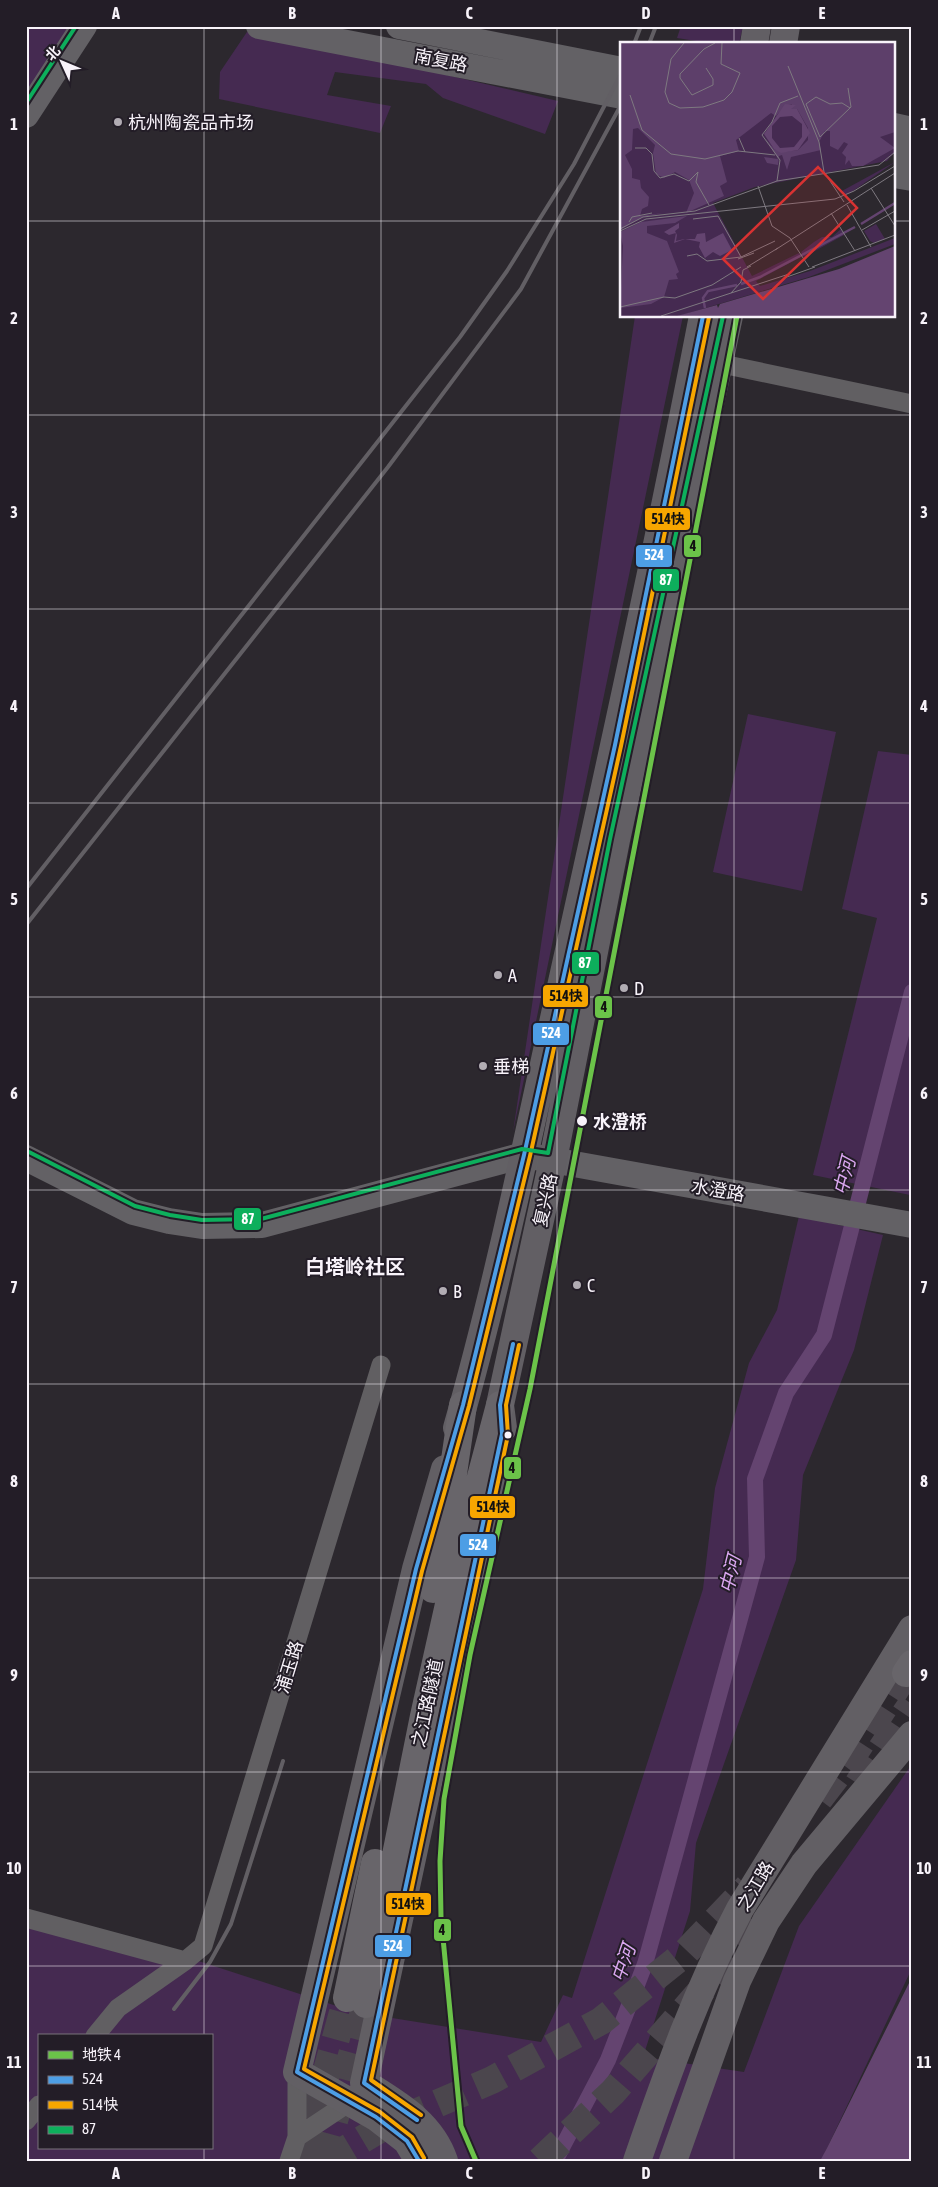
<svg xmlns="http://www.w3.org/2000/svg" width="938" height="2187" font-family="'Asap Condensed','Noto Sans SC',sans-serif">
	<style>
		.green { fill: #452a51; fill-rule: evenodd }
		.water { fill: #644470 }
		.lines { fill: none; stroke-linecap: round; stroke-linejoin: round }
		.canal { stroke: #644470; stroke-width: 16 }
		.highway-tunnel { stroke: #4b464d; stroke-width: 28; stroke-dasharray: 28 14; stroke-linecap: butt }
		.street { stroke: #615f62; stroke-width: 19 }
		.secondary { stroke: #636165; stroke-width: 26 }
		.primary { stroke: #625f64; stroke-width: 28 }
		.highway { stroke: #68656a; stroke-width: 28 }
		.rail { stroke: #625f64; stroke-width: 4 }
		.bus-1-casing { stroke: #231d27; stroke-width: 8 }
		.bus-2-casing { stroke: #231d27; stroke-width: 8 }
		.bus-3-casing { stroke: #231d27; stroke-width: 8 }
		.bus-1 { stroke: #4d9ee5; stroke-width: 4 }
		.bus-2 { stroke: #f7a600; stroke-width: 4 }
		.bus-3 { stroke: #0daf5c; stroke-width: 4 }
		.metro-1-casing { stroke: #231d27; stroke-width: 9 }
		.metro-1 { stroke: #6bc349; stroke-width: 5 }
		.grid { fill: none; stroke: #f8f3fa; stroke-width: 1; stroke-opacity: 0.55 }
		.poi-dot { fill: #b1acb3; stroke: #231d27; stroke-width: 2 }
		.stop-dot { fill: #f8f3fa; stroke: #231d27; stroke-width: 2 }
		.labels { text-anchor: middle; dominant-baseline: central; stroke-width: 4; stroke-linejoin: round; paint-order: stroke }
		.street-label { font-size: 18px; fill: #f8f3fa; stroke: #231d27 }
		.poi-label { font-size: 18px; fill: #f8f3fa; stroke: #231d27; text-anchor: start }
		.stop-label { font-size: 18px; font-weight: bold; fill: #f8f3fa; stroke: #231d27; text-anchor: start }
		.water-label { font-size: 19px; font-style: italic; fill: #dca8f2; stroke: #231d27 }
		.quarter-label { font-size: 20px; font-weight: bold; fill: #f8f3fa; stroke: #231d27 }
		.inset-river { fill: none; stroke: #644470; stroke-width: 2.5 }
		.inset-road { fill: none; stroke: #7e7980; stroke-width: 1 }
		.view { fill: #d83232; fill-opacity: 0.15; stroke: #d83232; stroke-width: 2.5 }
		.inset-edge { fill: none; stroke: #f8f3fa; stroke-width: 2.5 }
		.line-badge { stroke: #231d27; stroke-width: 2 }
		.badge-label { font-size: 14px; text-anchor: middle; font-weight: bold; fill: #fff }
		.pale-badge-label { font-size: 14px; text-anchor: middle; font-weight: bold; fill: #111 }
		.neatline { fill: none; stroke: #f8f3fa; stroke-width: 2 }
		.grid-label { font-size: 16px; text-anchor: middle; font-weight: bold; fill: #f8f3fa }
	</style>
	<rect width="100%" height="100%" fill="#2c282e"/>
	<path class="green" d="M 26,26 L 90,26 L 26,132 Z
		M 681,26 L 743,26 L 739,44 L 715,44 L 677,38 Z
		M 249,29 L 558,101 L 545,134 L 443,98 L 426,84 L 335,72 L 327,95 L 391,106 L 380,133 L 219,99 L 220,72 Z
		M 635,316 L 683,316 L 513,1132 Z
		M 748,714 L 836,732 L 802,891 L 713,872 Z
		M 878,751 L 912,755 L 912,1188 L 910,1195 L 813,1175 L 877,918 L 842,909 Z
		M 799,1216 L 883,1235 L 854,1350 L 803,1475 L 796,1560 L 696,1843 L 690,1911 L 643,2057 L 744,2072 L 799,1926 L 912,1764 L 912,1968 L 821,2161 L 26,2161 L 26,1914 L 174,1953 L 355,2012 L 541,2042 L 563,1995 L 572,1998 L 703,1589 L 715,1488 L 749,1363 L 777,1310 ZM 39,2036 L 211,2036 L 211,2148 L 39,2148 Z"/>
	<path class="water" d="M 912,1977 L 912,2161 L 820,2161 L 827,2148 Z"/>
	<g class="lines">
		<path class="canal" d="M 555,2161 L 608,2060 L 645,1964 L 757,1557 L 755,1479 L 786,1393 L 824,1335 L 912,992"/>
		<path class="highway-tunnel" d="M 858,1784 L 912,1704
			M 819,1799 L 855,1752 L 906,1673
			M 302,2161 L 347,1998
			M 323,2161 L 366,2004
			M 326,2161 L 385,2126 L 492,2080 L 601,2021 L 684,1954 L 748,1887
			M 540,2161 L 613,2092 L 727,1961 L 761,1918"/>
		<path class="street" d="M 708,361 L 912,404
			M 26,1918 L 185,1961 L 203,1946 L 381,1365
			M 95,2036 L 118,2008 L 185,1961
			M 26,2121 L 39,2105
			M 297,2137 L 351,2101 L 356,2094
			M 289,2161 L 297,2137 L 297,2072"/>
		<path class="secondary" d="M 259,26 L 622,96
			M 399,26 L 622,70
			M 26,115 L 84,26
			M 894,126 L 912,130
			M 894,150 L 912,153
			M 894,175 L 912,178
			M 26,1158 L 133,1212 L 169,1221 L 202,1226 L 262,1225 L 524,1155 L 912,1225"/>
		<path class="primary" d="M 754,44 L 757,26
			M 783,44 L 786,26
			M 457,1428 C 499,1281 529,1131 562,982 C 611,761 660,539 703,316
			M 503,1428 L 500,1405 L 553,1160 L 616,840 L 729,316
			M 297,2072 L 416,1569 L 445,1469
			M 297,2072 L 376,2117 L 407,2141 L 419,2161
			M 444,2161 C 431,2122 397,2104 364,2083 L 494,1475
			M 637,2161 C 667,2074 697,1990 740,1909 L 912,1629
			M 673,2161 L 737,1981 L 766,1921 L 804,1864 L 912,1735"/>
		<path class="highway" d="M 433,1589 L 441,1556 L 463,1405
			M 906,1673 L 912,1664
			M 347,1998 L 375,1863
			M 366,2004 L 424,1716 L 458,1564 L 500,1405"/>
		<path class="rail" d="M 634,44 L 641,26
			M 649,44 L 656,26
			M 26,889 L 460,337 L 507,271 L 574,164 L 622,72
			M 26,925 L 388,467 L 521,289 L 622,103
			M 174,2009 L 210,1962 L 231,1924 L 283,1761"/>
		<defs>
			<path id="bus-1" d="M 417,2120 L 364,2083 L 502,1434 L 500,1405 L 513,1344
				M 419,2161 L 407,2141 L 376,2117 L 297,2072 L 416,1569 L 463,1405 L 524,1155 L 615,745 L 703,316"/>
			<path id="bus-2" d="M 421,2115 L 371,2080 L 508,1435 L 506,1405 L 519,1345
				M 424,2158 L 412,2137 L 380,2112 L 304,2069 L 422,1571 L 469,1406 L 530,1156 L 621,746 L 709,317"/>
			<path id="bus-3" d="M 26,103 L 76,26
				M 29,1152 L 135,1206 L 170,1215 L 202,1220 L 261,1219 L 522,1149 L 548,1153 L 610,839 L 723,316"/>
		</defs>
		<use href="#bus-1" class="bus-1-casing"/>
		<use href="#bus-2" class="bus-2-casing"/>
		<use href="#bus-3" class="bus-3-casing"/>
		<use href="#bus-1" class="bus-1"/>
		<use href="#bus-2" class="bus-2"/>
		<use href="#bus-3" class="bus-3"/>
		<defs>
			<path id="metro-1" d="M 476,2161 L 461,2126 L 441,1917 L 440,1861 L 444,1799 L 470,1655 L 530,1389 L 737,316"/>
		</defs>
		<use href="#metro-1" class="metro-1-casing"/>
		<use href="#metro-1" class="metro-1"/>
	</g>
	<path class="grid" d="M 204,26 L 204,2036M 381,26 L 381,2161M 557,26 L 557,2161M 734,26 L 734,44M 26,221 L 622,221M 894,221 L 912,221M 734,316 L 734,2161M 26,415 L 912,415M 26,609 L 912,609M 26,803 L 912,803M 26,997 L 912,997M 26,1190 L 912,1190M 26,1384 L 912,1384M 26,1578 L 912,1578M 26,1772 L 912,1772M 26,1966 L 912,1966M 204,2148 L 204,2161"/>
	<g class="poi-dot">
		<circle cx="118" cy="122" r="5"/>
		<circle cx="498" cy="975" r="5"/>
		<circle cx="624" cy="988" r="5"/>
		<circle cx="483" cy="1066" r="5"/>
		<circle cx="577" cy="1285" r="5"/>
		<circle cx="443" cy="1291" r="5"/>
	</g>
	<g class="stop-dot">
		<circle cx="582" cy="1121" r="6"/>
		<circle cx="508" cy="1435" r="4.5"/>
	</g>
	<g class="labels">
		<g class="street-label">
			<text transform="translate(441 60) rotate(11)">南复路</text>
			<text transform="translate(718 1190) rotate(10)">水澄路</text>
			<text transform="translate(545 1200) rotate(-78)">复兴路</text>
			<text transform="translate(289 1667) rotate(-73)">浦玉路</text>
			<text transform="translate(427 1703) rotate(-78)">之江路隧道</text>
			<text transform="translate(755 1886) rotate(-59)">之江路</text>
		</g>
		<g class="poi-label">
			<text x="128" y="122">杭州陶瓷品市场</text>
			<text x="508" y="975">A</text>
			<text x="634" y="988">D</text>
			<text x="493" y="1066">垂梯</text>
			<text x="587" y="1285">C</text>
			<text x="453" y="1291">B</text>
		</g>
		<g class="stop-label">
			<text x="593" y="1121">水澄桥</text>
		</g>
		<g class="water-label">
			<text transform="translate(844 1176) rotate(-76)">中河</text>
			<text transform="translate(730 1574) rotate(-76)">中河</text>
			<text transform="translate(623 1963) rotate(-71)">中河</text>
		</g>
		<g class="quarter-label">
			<text x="355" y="1266">白塔岭社区</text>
		</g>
	</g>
	<g transform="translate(620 42)">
		<rect width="275" height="275" fill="#2c282e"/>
		<path d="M 0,1 L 275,1 L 275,110 L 267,119 L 135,145 L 93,161 L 132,234 L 179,211 L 181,215 L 136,239 L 140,244 L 190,229 L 275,196 L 275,202 L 189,235 L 59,274 L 0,274 ZM 275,120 L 230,151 L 225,153 L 220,150 ZM 256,182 L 265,197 L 254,201 L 250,199 L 244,189 ZM 221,187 L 224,193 L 184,215 L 181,210 L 194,200 L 202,195 L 212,195 Z" fill="#452a51"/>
		<path d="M 0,1 L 275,1 L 275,90 L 260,95 L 275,106 L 243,124 L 232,124 L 229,118 L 225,123 L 226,115 L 222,111 L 228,102 L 224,100 L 218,108 L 210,104 L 210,89 L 205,89 L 199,100 L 201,108 L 171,115 L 167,128 L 162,113 L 159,114 L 158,123 L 147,121 L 144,115 L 158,117 L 145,96 L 154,107 L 163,110 L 178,108 L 188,98 L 188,86 L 177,67 L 170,67 L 172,62 L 165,64 L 156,74 L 151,71 L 116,98 L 119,109 L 100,114 L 107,140 L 100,144 L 104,154 L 66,171 L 74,151 L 69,138 L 55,130 L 44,136 L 36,132 L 33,111 L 35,103 L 18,86 L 13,87 L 12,108 L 5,113 L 12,127 L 12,136 L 20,138 L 21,146 L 29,155 L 28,164 L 22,167 L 20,174 L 43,171 L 23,175 L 0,188 ZM 67,174 L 55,181 L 27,184 L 27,191 L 47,199 L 59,230 L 56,232 L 58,237 L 49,238 L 44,255 L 31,262 L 0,266 L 3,204 L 0,190 L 21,180 Z" fill="#5d3f6a"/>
		<path d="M 165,62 L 176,63 L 171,67 L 177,67 L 190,91 L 178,108 L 161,111 L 154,107 L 144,92 ZM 172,74 L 182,82 L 182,95 L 174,105 L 160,106 L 152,96 L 152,84 L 160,75 ZM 59,181 L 59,186 L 55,189 L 57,193 L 56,199 L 64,197 L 75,197 L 77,192 L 85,191 L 86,200 L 103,191 L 112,208 L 100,214 L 93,210 L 85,216 L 79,205 L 80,200 L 65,197 L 54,201 L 56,191 L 49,193 L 44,190 ZM 275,204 L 275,274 L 57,274 L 97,263 L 98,266 L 100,262 L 219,227 Z" fill="#644470" fill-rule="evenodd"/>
		<path class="inset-river" d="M 241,182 L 275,161M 121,242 L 140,235 L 235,185M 85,266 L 83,256 L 88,249 L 117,243"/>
		<path class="inset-road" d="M 64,1 L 51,17 L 45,50 L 49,61 L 60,66 L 83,65 L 104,58 L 112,50 L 120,31 L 101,22 L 102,1M 168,24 L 199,100 L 204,130M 86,26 L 93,37 L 93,43 L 72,53 L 60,36 L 60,32 L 84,7 L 95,1M 10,53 L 22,88 L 51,112 L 85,117 L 118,109 L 155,113M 200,95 L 186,62 L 196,55 L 210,62 L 222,61 L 230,66M 200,95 L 231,65 L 228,46M 119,96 L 125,110M 15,106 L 26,106 L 32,112 L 34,129 L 40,136 L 54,132 L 69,139 L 78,130 L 76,140 L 89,163M 204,130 L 224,160M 157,139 L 160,118 L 142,93 L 152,80 L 160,61 L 178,54M 138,144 L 152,184 L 170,196 L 189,225M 251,146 L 275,184M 227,163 L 251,205M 211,171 L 235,209M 73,177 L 98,174 L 121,215 L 155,199M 9,180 L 12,175 L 32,171M 0,187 L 23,175 L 75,169 L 157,139 L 259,123 L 275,110M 242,188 L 275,169M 0,189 L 26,177 L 215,157 L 234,149 L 275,124M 155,208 L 275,131M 67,214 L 77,212 L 87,219 L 121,215M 118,217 L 134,211M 127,225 L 158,206M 192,225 L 275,193M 164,236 L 195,225M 111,251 L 121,240 L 123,228 L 131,224M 0,265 L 44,255 L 55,256 L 92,243 L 121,225M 41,274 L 169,232"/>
		<path class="view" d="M 198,125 L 237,166 L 143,257 L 103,217 Z"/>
		<rect width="275" height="275" class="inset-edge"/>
	</g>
	<g class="line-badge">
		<rect x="644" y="507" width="47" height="24" rx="5" fill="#f7a600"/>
		<rect x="683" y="534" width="19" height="24" rx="5" fill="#6bc349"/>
		<rect x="635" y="544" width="38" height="24" rx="5" fill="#4d9ee5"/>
		<rect x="652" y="568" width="28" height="24" rx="5" fill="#0daf5c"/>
		<rect x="571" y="951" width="29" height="24" rx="5" fill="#0daf5c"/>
		<rect x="542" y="984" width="47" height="24" rx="5" fill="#f7a600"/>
		<rect x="594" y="995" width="19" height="24" rx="5" fill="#6bc349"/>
		<rect x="532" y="1022" width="38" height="24" rx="5" fill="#4d9ee5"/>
		<rect x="233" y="1207" width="29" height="24" rx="5" fill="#0daf5c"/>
		<rect x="503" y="1456" width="19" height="24" rx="5" fill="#6bc349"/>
		<rect x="469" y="1495" width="47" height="24" rx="5" fill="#f7a600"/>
		<rect x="459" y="1533" width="38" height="24" rx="5" fill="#4d9ee5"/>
		<rect x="385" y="1892" width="47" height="24" rx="5" fill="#f7a600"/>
		<rect x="433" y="1918" width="19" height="24" rx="5" fill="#6bc349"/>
		<rect x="374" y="1934" width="38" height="24" rx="5" fill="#4d9ee5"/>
	</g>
	<g class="badge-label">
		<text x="654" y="560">524</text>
		<text x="666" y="585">87</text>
		<text x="585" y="968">87</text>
		<text x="551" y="1038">524</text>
		<text x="248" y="1224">87</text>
		<text x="478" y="1550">524</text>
		<text x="393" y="1951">524</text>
	</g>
	<g class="pale-badge-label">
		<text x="668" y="524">514快</text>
		<text x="693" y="551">4</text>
		<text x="566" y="1001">514快</text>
		<text x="604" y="1012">4</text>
		<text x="512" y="1473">4</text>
		<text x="493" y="1512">514快</text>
		<text x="408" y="1909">514快</text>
		<text x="442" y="1935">4</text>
	</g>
	<rect width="938" height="2187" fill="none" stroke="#231d27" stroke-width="55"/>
	<rect x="38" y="2034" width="175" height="115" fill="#231d27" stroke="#78737b"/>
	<rect x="48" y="2051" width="25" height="8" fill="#6bc349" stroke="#78737b"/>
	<text x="82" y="2060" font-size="15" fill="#f8f3fa">地铁 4</text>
	<rect x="48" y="2076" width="25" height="8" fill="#4d9ee5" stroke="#78737b"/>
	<text x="82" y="2084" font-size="15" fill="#f8f3fa">524</text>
	<rect x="48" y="2101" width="25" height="8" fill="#f7a600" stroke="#78737b"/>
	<text x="82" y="2110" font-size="15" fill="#f8f3fa">514快</text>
	<rect x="48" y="2126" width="25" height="8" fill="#0daf5c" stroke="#78737b"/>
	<text x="82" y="2134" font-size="15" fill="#f8f3fa">87</text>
	<g transform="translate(62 62) rotate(314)" stroke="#231d27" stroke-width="4" paint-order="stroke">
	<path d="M0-4L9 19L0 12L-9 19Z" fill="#f8f3fa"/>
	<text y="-8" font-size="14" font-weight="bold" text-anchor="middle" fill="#f8f3fa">北</text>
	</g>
	<rect x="28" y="28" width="882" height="2132" class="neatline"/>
	<g class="grid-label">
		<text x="116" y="19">A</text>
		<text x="292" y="19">B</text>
		<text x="469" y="19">C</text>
		<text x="646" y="19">D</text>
		<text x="822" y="19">E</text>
		<text x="14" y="130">1</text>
		<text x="924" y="130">1</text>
		<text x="14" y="324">2</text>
		<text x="924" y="324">2</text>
		<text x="14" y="518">3</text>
		<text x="924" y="518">3</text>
		<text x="14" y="712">4</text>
		<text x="924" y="712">4</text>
		<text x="14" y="905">5</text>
		<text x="924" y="905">5</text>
		<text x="14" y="1099">6</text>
		<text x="924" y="1099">6</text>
		<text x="14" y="1293">7</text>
		<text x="924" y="1293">7</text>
		<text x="14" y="1487">8</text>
		<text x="924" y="1487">8</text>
		<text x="14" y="1681">9</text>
		<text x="924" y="1681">9</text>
		<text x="14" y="1874">10</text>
		<text x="924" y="1874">10</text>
		<text x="14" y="2068">11</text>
		<text x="924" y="2068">11</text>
		<text x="116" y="2179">A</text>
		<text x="292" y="2179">B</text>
		<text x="469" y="2179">C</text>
		<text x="646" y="2179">D</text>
		<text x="822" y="2179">E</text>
	</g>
</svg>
